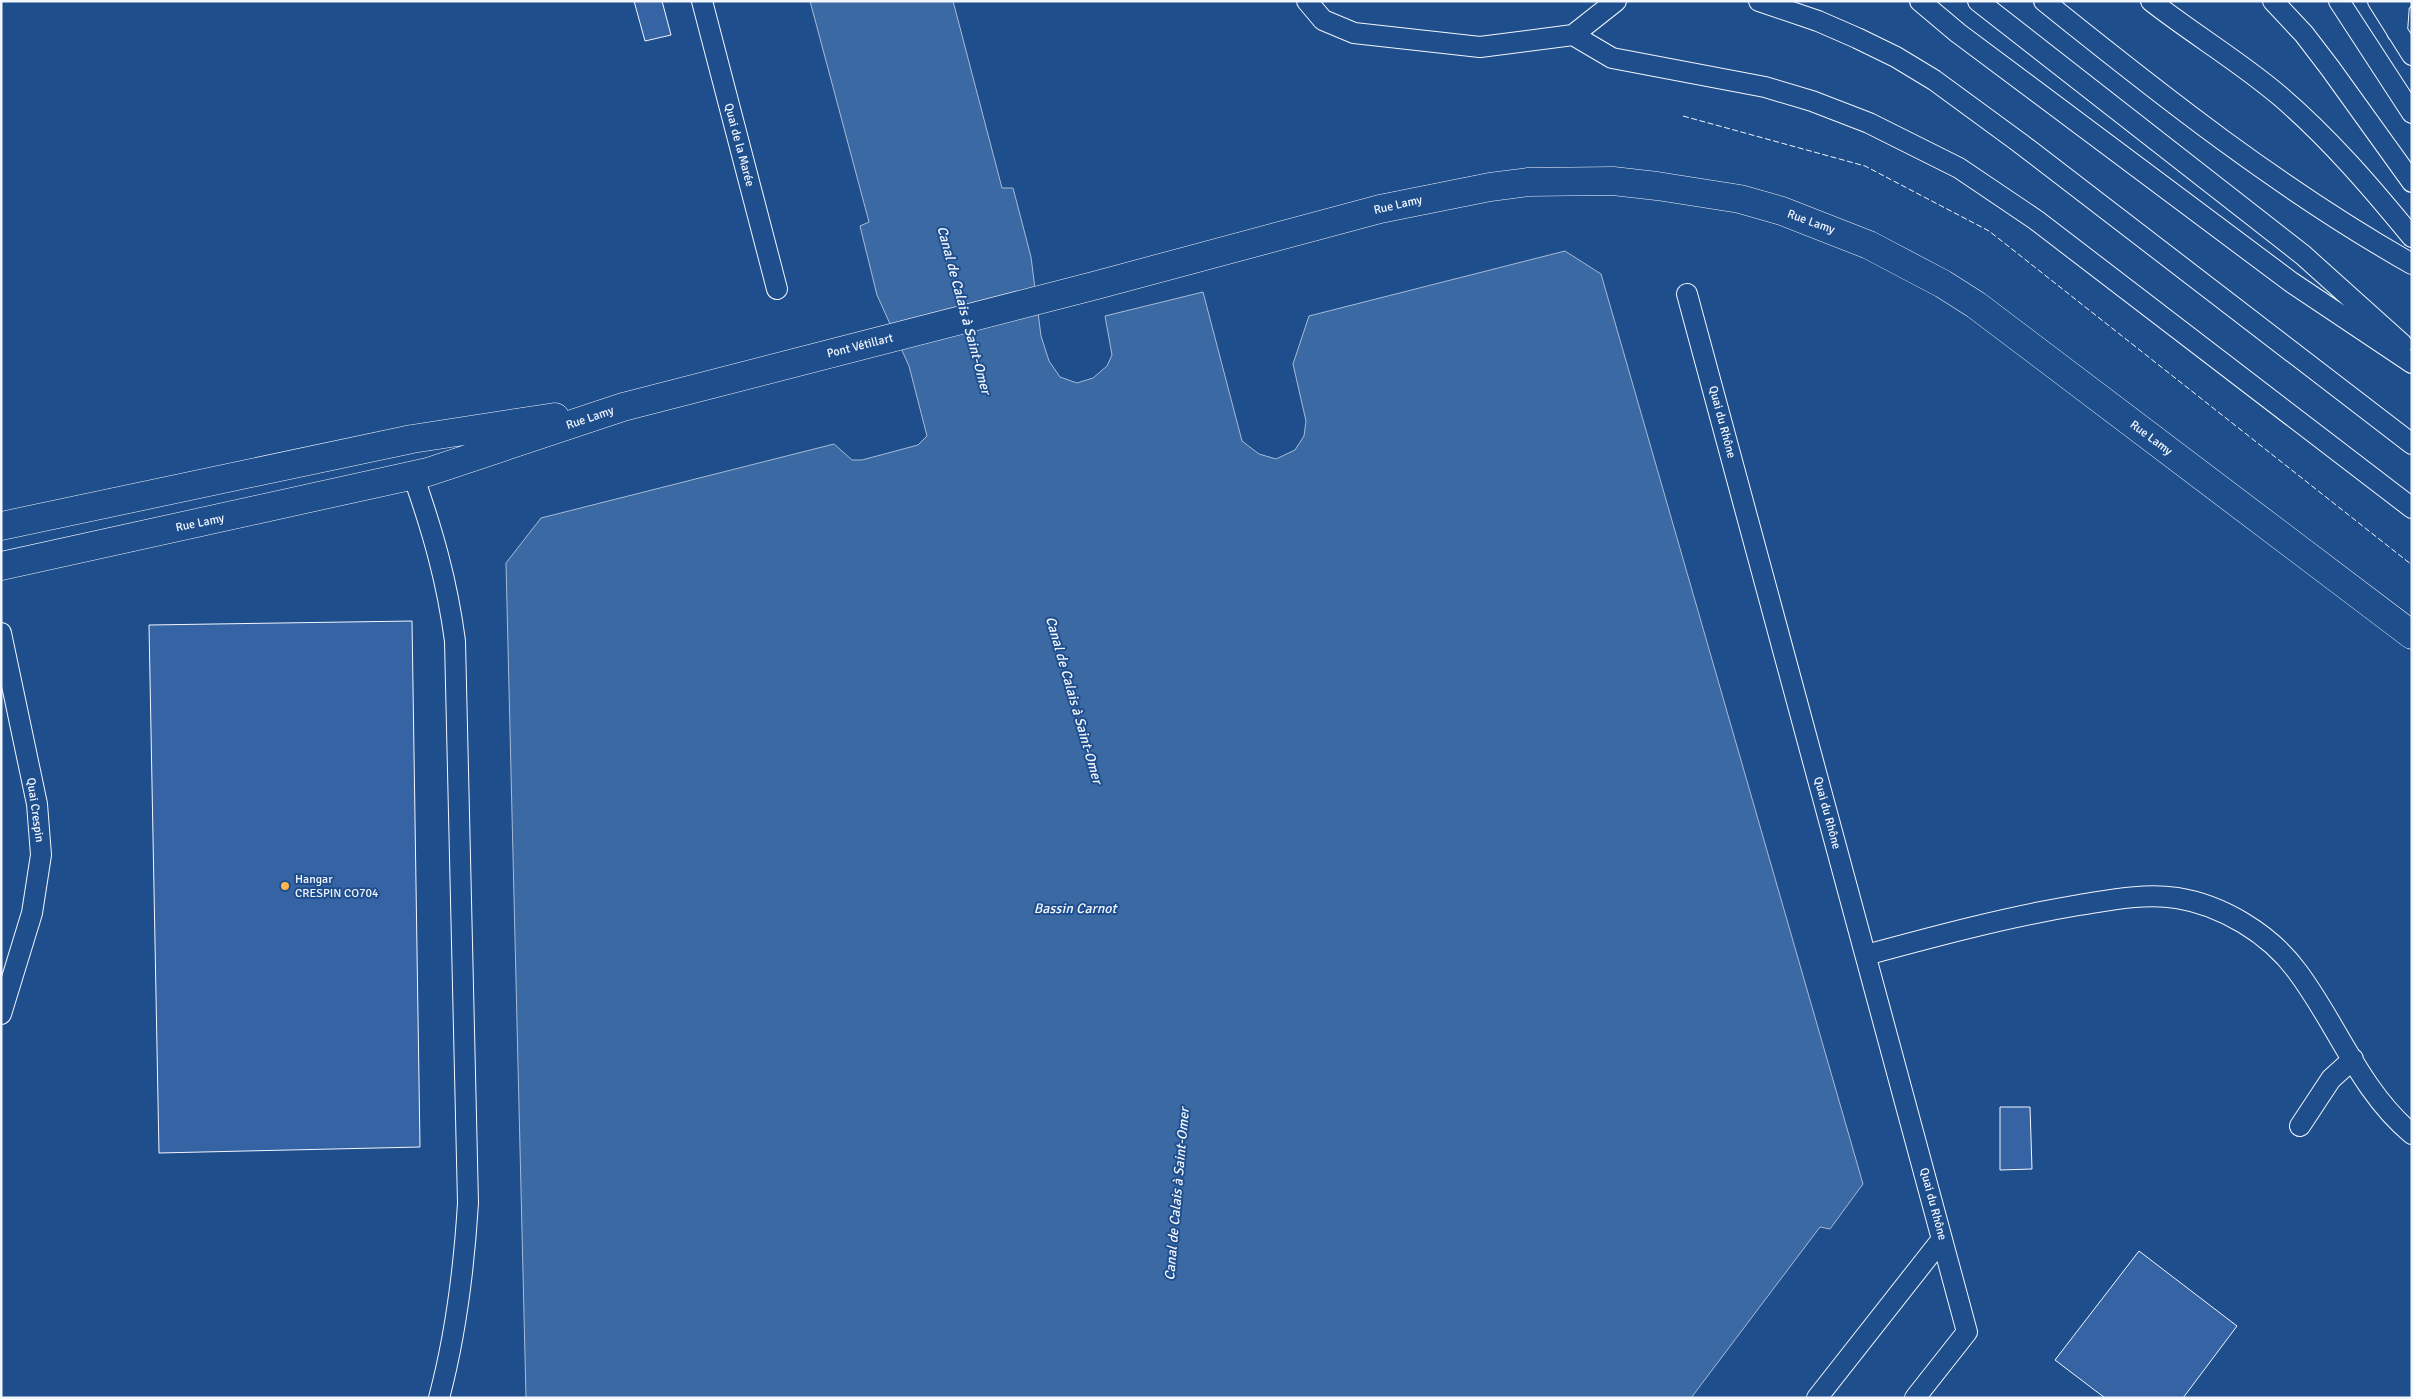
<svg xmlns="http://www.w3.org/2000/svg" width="2413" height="1399" font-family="Signika,sans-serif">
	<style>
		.water { fill: #3b69a3; stroke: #a8bbd7 }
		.building { fill: #3563a3; stroke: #f2f6ff }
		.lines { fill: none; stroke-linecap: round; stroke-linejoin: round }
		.service-casing { stroke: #f2f6ff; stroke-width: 22 }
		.tertiary-casing { stroke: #f2f6ff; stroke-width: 29 }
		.service { stroke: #1f4e8c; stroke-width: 20 }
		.tertiary { stroke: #1f4e8c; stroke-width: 28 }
		.fence { stroke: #f2f6ff; stroke-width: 1; stroke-dasharray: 6 2.5; stroke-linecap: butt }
		.poi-dot { fill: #ffb74d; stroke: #1f4e8c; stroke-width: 2 }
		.labels { text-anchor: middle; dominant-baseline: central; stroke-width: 4; stroke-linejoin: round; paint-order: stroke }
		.street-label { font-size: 12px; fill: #f2f6ff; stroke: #1f4e8c }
		.poi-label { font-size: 12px; fill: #f2f6ff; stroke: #1f4e8c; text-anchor: start }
		.water-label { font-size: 14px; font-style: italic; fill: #f2f6ff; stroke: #1f4e8c }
	</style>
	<rect width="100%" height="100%" fill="#1f4e8c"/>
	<path class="water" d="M 810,1 L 953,1 L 1002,188 L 1013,188 L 1031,257 L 1041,336 L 1049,361 L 1060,377 L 1077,383 L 1093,378 L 1107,366 L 1112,355 L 1105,316 L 1203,292 L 1242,441 L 1259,454 L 1276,459 L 1295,450 L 1304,436 L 1306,421 L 1293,364 L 1309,316 L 1565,251 L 1601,274 L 1863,1184 L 1830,1229 L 1820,1227 L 1691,1398 L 526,1398 L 506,563 L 541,518 L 834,444 L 852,460 L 862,460 L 918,445 L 927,436 L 909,366 L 877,295 L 860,226 L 869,222 Z"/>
	<path class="building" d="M 634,1 L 662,1 L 671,35 L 645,41 Z
		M 412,621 L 420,1147 L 159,1153 L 149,625 Z
		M 2000,1107 L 2030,1107 L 2032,1169 L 2000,1170 Z
		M 2139,1251 L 2237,1326 L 2183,1398 L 2105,1398 L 2055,1360 Z"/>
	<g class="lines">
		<defs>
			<path id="service" d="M 702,1 L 777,289
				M 1307,1 L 1323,20 L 1354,33 L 1480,47 L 1573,35 L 1616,1
				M 1759,1 L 1818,21 L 1857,38 L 1896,57 L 1934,80 L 2020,143 L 2412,444
				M 1920,1 L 1958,33 L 2291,282 L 2412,363
				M 1978,1 L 2303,255 L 2402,344
				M 2044,1 C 2162,96 2280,189 2412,264
				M 2151,1 C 2193,34 2239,61 2280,96 C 2329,138 2371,187 2412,237
				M 2273,1 L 2304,34 L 2330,68 L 2412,182
				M 2339,1 L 2412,113
				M 2378,1 L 2412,55
				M 2397,32 L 2399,4 L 2402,1
				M 1573,35 L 1612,58 L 1765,87 L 1812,101 L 1869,123 L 1959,168 L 2036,220 L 2412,508
				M 1687,294 L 1967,1332 L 1915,1398
				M 413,475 C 433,532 447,581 455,641 L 468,1203 C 464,1269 456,1334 439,1398
				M 1,633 L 37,804 L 41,855 L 32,913 L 1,1014
				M 1866,955 C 1936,936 2007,917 2079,905 C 2111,900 2144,893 2177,898 C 2222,905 2270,934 2297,971 C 2337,1024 2360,1091 2412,1134
				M 2300,1126 L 2331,1079 L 2353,1059
				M 1817,1398 L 1942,1239"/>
			<path id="tertiary" d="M 1,526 L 412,439 L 555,417
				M 1,566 L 428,472 L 623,407 L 1097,285 L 1380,209 L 1490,187 L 1528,182 L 1613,181 L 1657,186 L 1740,199 L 1782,211 L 1869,245 L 1943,284 L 1976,305 L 2412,635"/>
		</defs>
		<use href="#service" class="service-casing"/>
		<use href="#tertiary" class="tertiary-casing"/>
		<use href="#service" class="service"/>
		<use href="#tertiary" class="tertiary"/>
		<path class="fence" d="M 1683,116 L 1865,166 L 1989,231 L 2412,565"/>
	</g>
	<circle class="poi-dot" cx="285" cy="886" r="5"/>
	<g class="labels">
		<g class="street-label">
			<text transform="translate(739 145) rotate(75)">Quai de la Marée</text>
			<text transform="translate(1398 205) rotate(-13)">Rue Lamy</text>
			<text transform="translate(1811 222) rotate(20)">Rue Lamy</text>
			<text transform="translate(860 346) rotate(-14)">Pont Vétillart</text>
			<text transform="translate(590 418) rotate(-19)">Rue Lamy</text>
			<text transform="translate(1722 422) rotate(75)">Quai du Rhône</text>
			<text transform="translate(2151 438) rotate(37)">Rue Lamy</text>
			<text transform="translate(200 523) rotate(-12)">Rue Lamy</text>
			<text transform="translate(35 810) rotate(82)">Quai Crespin</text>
			<text transform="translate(1827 813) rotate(75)">Quai du Rhône</text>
			<text transform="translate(1933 1204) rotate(75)">Quai du Rhône</text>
		</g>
		<g class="poi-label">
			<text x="295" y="879">Hangar<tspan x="295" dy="14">CRESPIN CO704</tspan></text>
		</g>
		<g class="water-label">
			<text transform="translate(964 310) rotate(75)">Canal de Calais à Saint-Omer</text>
			<text transform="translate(1074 700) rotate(74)">Canal de Calais à Saint-Omer</text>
			<text x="1075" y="908">Bassin Carnot</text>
			<text transform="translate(1177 1194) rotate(-85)">Canal de Calais à Saint-Omer</text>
		</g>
	</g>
	<rect width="2413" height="1399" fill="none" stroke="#f2f6ff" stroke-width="5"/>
</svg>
